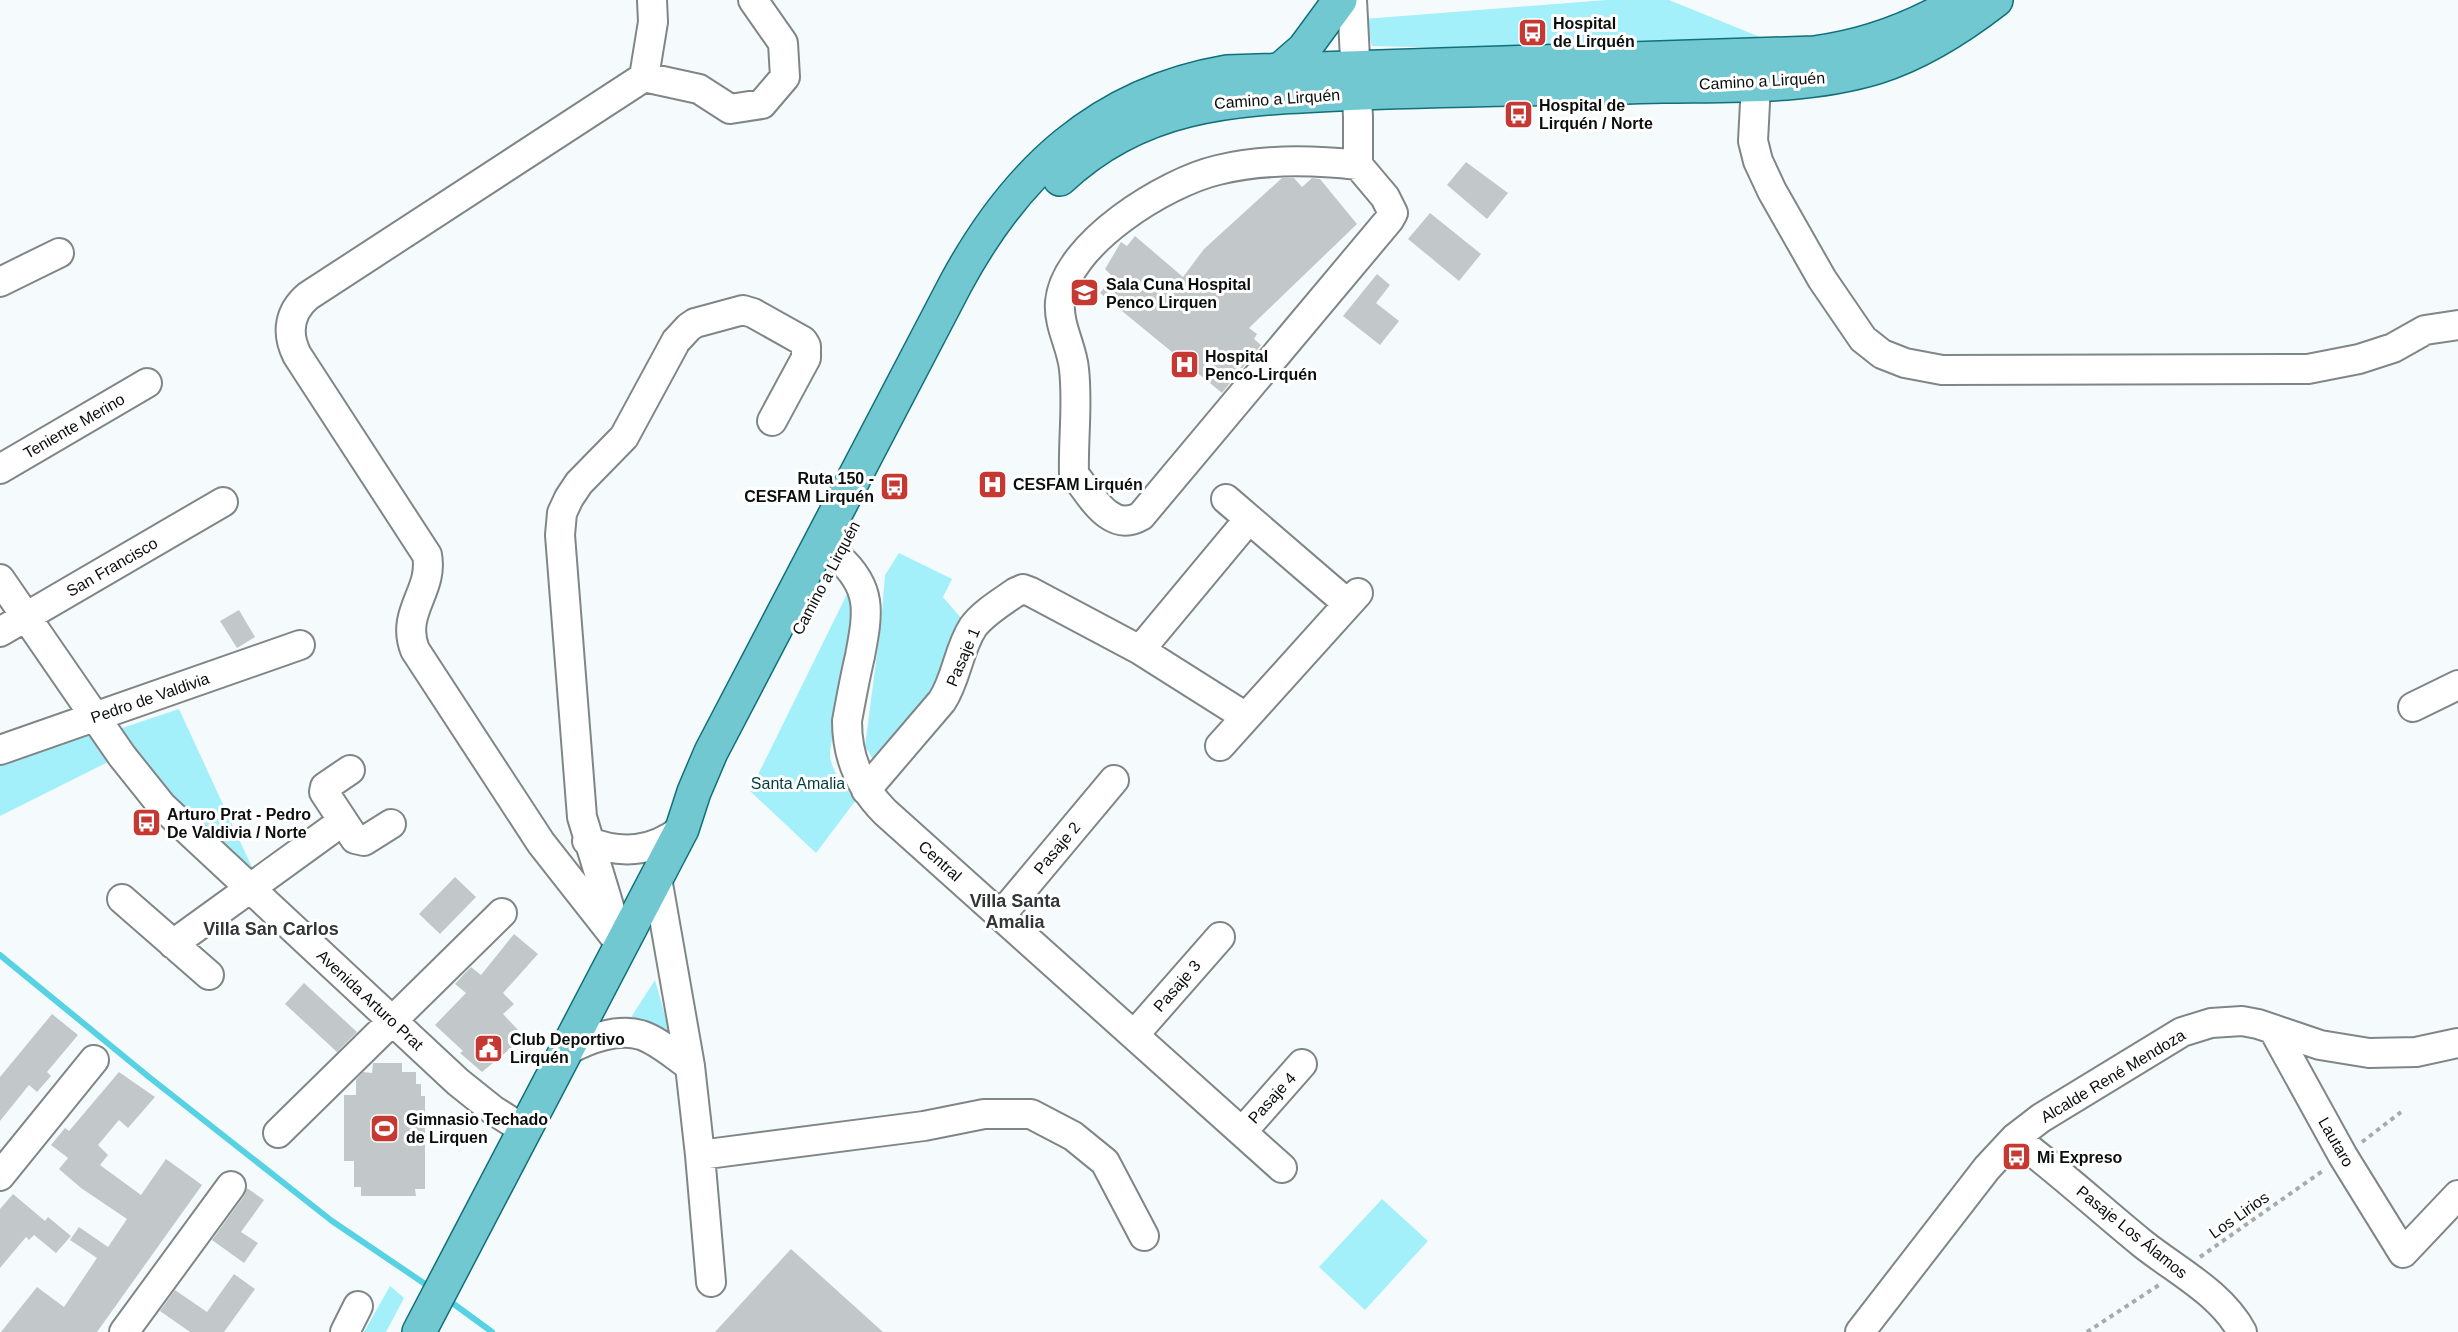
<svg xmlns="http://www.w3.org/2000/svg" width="2458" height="1332" font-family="Helvetica,sans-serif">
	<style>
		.green { fill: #a3f0fb }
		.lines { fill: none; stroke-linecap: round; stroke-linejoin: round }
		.stream { stroke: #56d2e2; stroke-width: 6 }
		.building { fill: #c2c8c9 }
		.minor-casing { stroke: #808686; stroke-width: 32 }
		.major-casing { stroke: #116f79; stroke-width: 36 }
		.path { stroke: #a7abac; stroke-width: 4; stroke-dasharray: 4.5 4.5; stroke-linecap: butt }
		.minor { stroke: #fff; stroke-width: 28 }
		.major { stroke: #71c8d1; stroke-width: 33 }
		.labels { text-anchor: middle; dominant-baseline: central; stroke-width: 6; stroke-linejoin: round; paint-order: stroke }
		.poi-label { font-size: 16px; font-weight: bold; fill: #0c0e0e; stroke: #fff; text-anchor: start }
		.street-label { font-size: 16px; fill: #0c0e0e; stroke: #fff }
		.park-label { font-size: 16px; fill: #003c43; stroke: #fff }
		.neighbourhood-label { font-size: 18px; font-weight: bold; fill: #313637; stroke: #fff }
	</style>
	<rect width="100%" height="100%" fill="#f5fbfc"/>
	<path class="green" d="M 1606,0 L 1669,0 L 1760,37 L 1533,50 L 1372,46 L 1364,19 Z
		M 899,553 L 952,579 L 943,597 L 961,618 L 945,669 L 935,688 L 874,761 L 865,746 L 881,623 L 885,575 Z
		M 848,592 C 857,637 840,684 834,729 C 833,738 828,753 831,761 C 834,775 847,789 856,800 L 816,853 L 750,791 Z
		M 179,709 L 256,876 L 174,801 L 119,729 Z
		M 88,731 L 114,759 L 0,816 L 0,765 Z
		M 655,980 L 674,1047 L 619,1036 Z
		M 1382,1199 L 1428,1241 L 1365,1310 L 1319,1267 Z
		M 390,1286 L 404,1298 L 386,1332 L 364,1332 Z"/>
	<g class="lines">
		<path class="stream" d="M 0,955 L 149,1077 L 332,1221 L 431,1288
			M 447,1299 L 492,1332"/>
	</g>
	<path class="building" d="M 1466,162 L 1508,193 L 1487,219 L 1447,185 Z
		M 1282,178 L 1294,178 L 1302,187 L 1312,178 L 1320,179 L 1357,224 L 1249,328 L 1257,334 L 1254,339 L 1261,345 L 1222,393 L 1100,293 L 1113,277 L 1105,269 L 1121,242 L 1127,246 L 1135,236 L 1183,277 L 1204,249 Z
		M 1430,213 L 1481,254 L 1459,281 L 1408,239 Z
		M 1377,274 L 1390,285 L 1376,303 L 1399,321 L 1380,345 L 1343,316 Z
		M 239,610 L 255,637 L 237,648 L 220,621 Z
		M 455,877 L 476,897 L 440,934 L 419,914 Z
		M 514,934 L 538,954 L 503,993 L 514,1004 L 503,1014 L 519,1031 L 515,1039 L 518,1042 L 482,1072 L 460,1053 L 463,1051 L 435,1025 L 466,993 L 455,984 L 464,974 L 471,967 L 481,975 Z
		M 304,983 L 357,1032 L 337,1052 L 285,1004 Z
		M 52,1014 L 78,1035 L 47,1072 L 51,1076 L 37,1092 L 29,1085 L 0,1121 L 0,1077 Z
		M 373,1063 L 402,1063 L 402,1072 L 416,1072 L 416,1084 L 421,1084 L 421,1096 L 425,1096 L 425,1189 L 415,1189 L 416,1196 L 361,1196 L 361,1187 L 354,1187 L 354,1161 L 344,1161 L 344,1095 L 356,1095 L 356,1080 L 363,1072 L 372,1073 Z
		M 119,1072 L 155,1097 L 128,1128 L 119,1120 L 98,1145 L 108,1155 L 100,1165 L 141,1195 L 166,1159 L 202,1185 L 97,1332 L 1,1332 L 37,1287 L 64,1307 L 97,1258 L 70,1240 L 79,1227 L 108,1247 L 127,1219 L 81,1188 L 59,1169 L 68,1158 L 51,1145 L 65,1128 L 69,1131 Z
		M 247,1188 L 264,1200 L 241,1232 L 258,1243 L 244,1263 L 212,1240 L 244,1196 Z
		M 13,1194 L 45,1221 L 48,1217 L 71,1236 L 56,1253 L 34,1235 L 29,1240 L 26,1237 L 0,1268 L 0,1209 Z
		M 791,1249 L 883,1332 L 715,1332 Z
		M 234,1274 L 255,1289 L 224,1332 L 190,1332 L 160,1311 L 175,1290 L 207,1312 Z"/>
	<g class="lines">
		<defs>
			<path id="minor" d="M 1352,0 L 1358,117 L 1358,165 L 1385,197 L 1393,213 L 1389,220 L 1141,516 C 1110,534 1091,495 1074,474 C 1073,439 1078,404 1074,369 C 1072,347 1058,325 1060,302 C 1065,244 1166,182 1218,170 C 1262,159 1313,160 1358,165
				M 644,77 L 653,22 L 652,0
				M 1756,84 L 1753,141 L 1758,161 L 1772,191 L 1822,279 L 1863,339 L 1882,354 L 1905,363 L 1942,370 L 2308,369 L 2359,359 L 2393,348 L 2425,330 L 2458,325
				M 0,282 L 59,253
				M 0,469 L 147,383
				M 1226,499 L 1348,604
				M 838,557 C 873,588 868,613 860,656 C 855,677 851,699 847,721 C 847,757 859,786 885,812 L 1282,1168
				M 0,579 L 122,756 L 162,806 L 458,1082 L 493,1110 L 526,1131
				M 0,632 L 223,502
				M 1140,650 L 1249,519
				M 2413,707 L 2458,685
				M 1220,746 L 1358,593
				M 0,750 L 300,645
				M 350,770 L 325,787 L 324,792 L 355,839 L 364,841 L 391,824
				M 866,790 L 942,701 C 957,678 958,650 973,627 C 983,613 1002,602 1016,592 L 1023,589 L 1031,592 L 1140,650 L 1246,717
				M 587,841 C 622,855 653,852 682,829
				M 657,878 L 690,1066 L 700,1155 L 711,1282
				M 122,899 L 209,975
				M 1001,915 L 1114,780
				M 616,929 L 582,817 L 560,535 L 562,513 L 569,498 L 579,483 L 624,437 L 676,341 L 689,327 L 695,323 L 743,310 L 753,313 L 803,341 L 806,346 L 806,358 L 772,421
				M 173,944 L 343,821
				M 622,946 L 541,843 L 415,650 C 400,612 434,591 427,555 L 297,355 C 286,333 289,312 308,296 L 644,77 L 699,89 L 730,109 L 762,104 L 785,77 L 783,43 L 753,0
				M 2273,1029 L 2343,1156 L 2403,1253 L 2458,1195
				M 1134,1035 L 1220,937
				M 568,1050 C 588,1039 618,1028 641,1035 C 659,1041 675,1056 690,1066
				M 1242,1132 L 1302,1064
				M 278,1133 L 502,913
				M 2015,1138 C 2060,1172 2100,1209 2143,1244 C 2177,1271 2221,1293 2242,1332
				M 700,1155 L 924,1126 L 984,1114 L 1031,1114 L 1073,1136 L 1105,1162 L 1144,1236
				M 0,1176 L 94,1060
				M 124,1332 L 231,1186
				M 345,1332 L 358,1306
				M 1860,1332 L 1987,1168 L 2015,1138 L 2041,1118 L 2182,1032 L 2211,1023 L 2242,1021 L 2258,1024 L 2320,1045 L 2369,1053 L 2416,1052 L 2458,1043"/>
			<path id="major" d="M 1281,69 L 1304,49 L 1340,0
				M 1060,179 C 1142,102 1233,99 1339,94 C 1446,89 1555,89 1663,86 C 1734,85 1808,88 1877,67 C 1921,53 1960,28 1996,0
				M 419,1332 L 682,829 L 694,792 L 711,752 L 956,283 C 1016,172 1099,94 1227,72 L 1814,53 C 1867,46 1915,28 1961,0"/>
		</defs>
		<use href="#minor" class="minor-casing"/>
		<use href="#major" class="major-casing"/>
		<path class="path" d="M 2362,1142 L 2401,1112
			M 2200,1257 L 2324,1170
			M 2087,1332 L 2159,1285"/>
		<use href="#minor" class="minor"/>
		<use href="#major" class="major"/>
	</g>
	<defs>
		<symbol id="bus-square" viewBox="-11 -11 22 22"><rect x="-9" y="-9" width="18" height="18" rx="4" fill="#c63832" stroke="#fff"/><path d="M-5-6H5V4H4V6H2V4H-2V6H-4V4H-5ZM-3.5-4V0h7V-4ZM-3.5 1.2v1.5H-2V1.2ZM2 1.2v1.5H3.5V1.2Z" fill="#fff"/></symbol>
		<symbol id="school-square" viewBox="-11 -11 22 22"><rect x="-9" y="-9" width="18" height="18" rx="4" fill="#c63832" stroke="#fff"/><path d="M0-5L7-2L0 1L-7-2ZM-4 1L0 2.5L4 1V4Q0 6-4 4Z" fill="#fff"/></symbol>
		<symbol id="hospital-square" viewBox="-11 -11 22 22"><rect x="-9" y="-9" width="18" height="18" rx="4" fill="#c63832" stroke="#fff"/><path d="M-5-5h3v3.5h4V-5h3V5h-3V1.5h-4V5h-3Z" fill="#fff"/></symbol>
		<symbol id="civic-square" viewBox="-11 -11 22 22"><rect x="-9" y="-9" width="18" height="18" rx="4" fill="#c63832" stroke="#fff"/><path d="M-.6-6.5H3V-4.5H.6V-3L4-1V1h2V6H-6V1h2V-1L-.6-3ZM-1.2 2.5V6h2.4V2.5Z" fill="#fff"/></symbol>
		<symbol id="stadium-square" viewBox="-11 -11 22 22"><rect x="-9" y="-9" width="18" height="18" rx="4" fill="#c63832" stroke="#fff"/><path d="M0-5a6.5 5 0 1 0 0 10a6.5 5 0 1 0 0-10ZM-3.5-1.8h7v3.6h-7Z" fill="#fff"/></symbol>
	</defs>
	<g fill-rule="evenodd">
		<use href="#bus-square" x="1516" y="16" width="33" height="33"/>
		<use href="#bus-square" x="1502" y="98" width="33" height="33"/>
		<use href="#school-square" x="1068" y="276" width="33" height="33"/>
		<use href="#hospital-square" x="1168" y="348" width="33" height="33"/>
		<use href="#hospital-square" x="976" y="468" width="33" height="33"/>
		<use href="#bus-square" x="878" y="470" width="33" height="33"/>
		<use href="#bus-square" x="130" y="806" width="33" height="33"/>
		<use href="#civic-square" x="472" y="1032" width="33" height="33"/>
		<use href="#stadium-square" x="368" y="1112" width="33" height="33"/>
		<use href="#bus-square" x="2000" y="1140" width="33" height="33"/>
	</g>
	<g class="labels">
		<g class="poi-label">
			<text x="1553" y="23">Hospital<tspan x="1553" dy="18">de Lirquén</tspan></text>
			<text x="1539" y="105">Hospital de<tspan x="1539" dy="18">Lirquén / Norte</tspan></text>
			<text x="1106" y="284">Sala Cuna Hospital<tspan x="1106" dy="18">Penco Lirquen</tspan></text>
			<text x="1205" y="356">Hospital<tspan x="1205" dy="18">Penco-Lirquén</tspan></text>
			<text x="874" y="478" text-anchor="end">Ruta 150 -<tspan x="874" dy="18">CESFAM Lirquén</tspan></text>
			<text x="1013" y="484">CESFAM Lirquén</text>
			<text x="167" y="814">Arturo Prat - Pedro<tspan x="167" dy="18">De Valdivia / Norte</tspan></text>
			<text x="510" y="1039">Club Deportivo<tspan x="510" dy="18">Lirquén</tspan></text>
			<text x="406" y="1119">Gimnasio Techado<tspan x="406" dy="18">de Lirquen</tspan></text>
			<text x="2037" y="1157">Mi Expreso</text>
		</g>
		<g class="street-label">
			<text transform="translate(1762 81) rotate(-3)">Camino a Lirquén</text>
			<text transform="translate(1277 99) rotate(-4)">Camino a Lirquén</text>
			<text transform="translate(74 426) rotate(-30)">Teniente Merino</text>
			<text transform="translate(112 567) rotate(-30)">San Francisco</text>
			<text transform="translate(826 578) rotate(-62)">Camino a Lirquén</text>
			<text transform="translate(963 657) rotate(-67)">Pasaje 1</text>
			<text transform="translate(150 698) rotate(-19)">Pedro de Valdivia</text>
			<text transform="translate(1057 848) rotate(-50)">Pasaje 2</text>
			<text transform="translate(940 861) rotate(42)">Central</text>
			<text transform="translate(1177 986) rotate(-49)">Pasaje 3</text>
			<text transform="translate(370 1000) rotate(43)">Avenida Arturo Prat</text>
			<text transform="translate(2113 1076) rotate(-31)">Alcalde René Mendoza</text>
			<text transform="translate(1272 1098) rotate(-48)">Pasaje 4</text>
			<text transform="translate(2336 1142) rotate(60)">Lautaro</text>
			<text transform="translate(2239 1215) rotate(-35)">Los Lirios</text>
			<text transform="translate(2132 1232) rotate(39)">Pasaje Los Álamos</text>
		</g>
		<g class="park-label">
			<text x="798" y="783">Santa Amalia</text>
		</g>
		<g class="neighbourhood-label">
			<text x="1015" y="901">Villa Santa<tspan x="1015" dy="21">Amalia</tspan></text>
			<text x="271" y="929">Villa San Carlos</text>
		</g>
	</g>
</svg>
